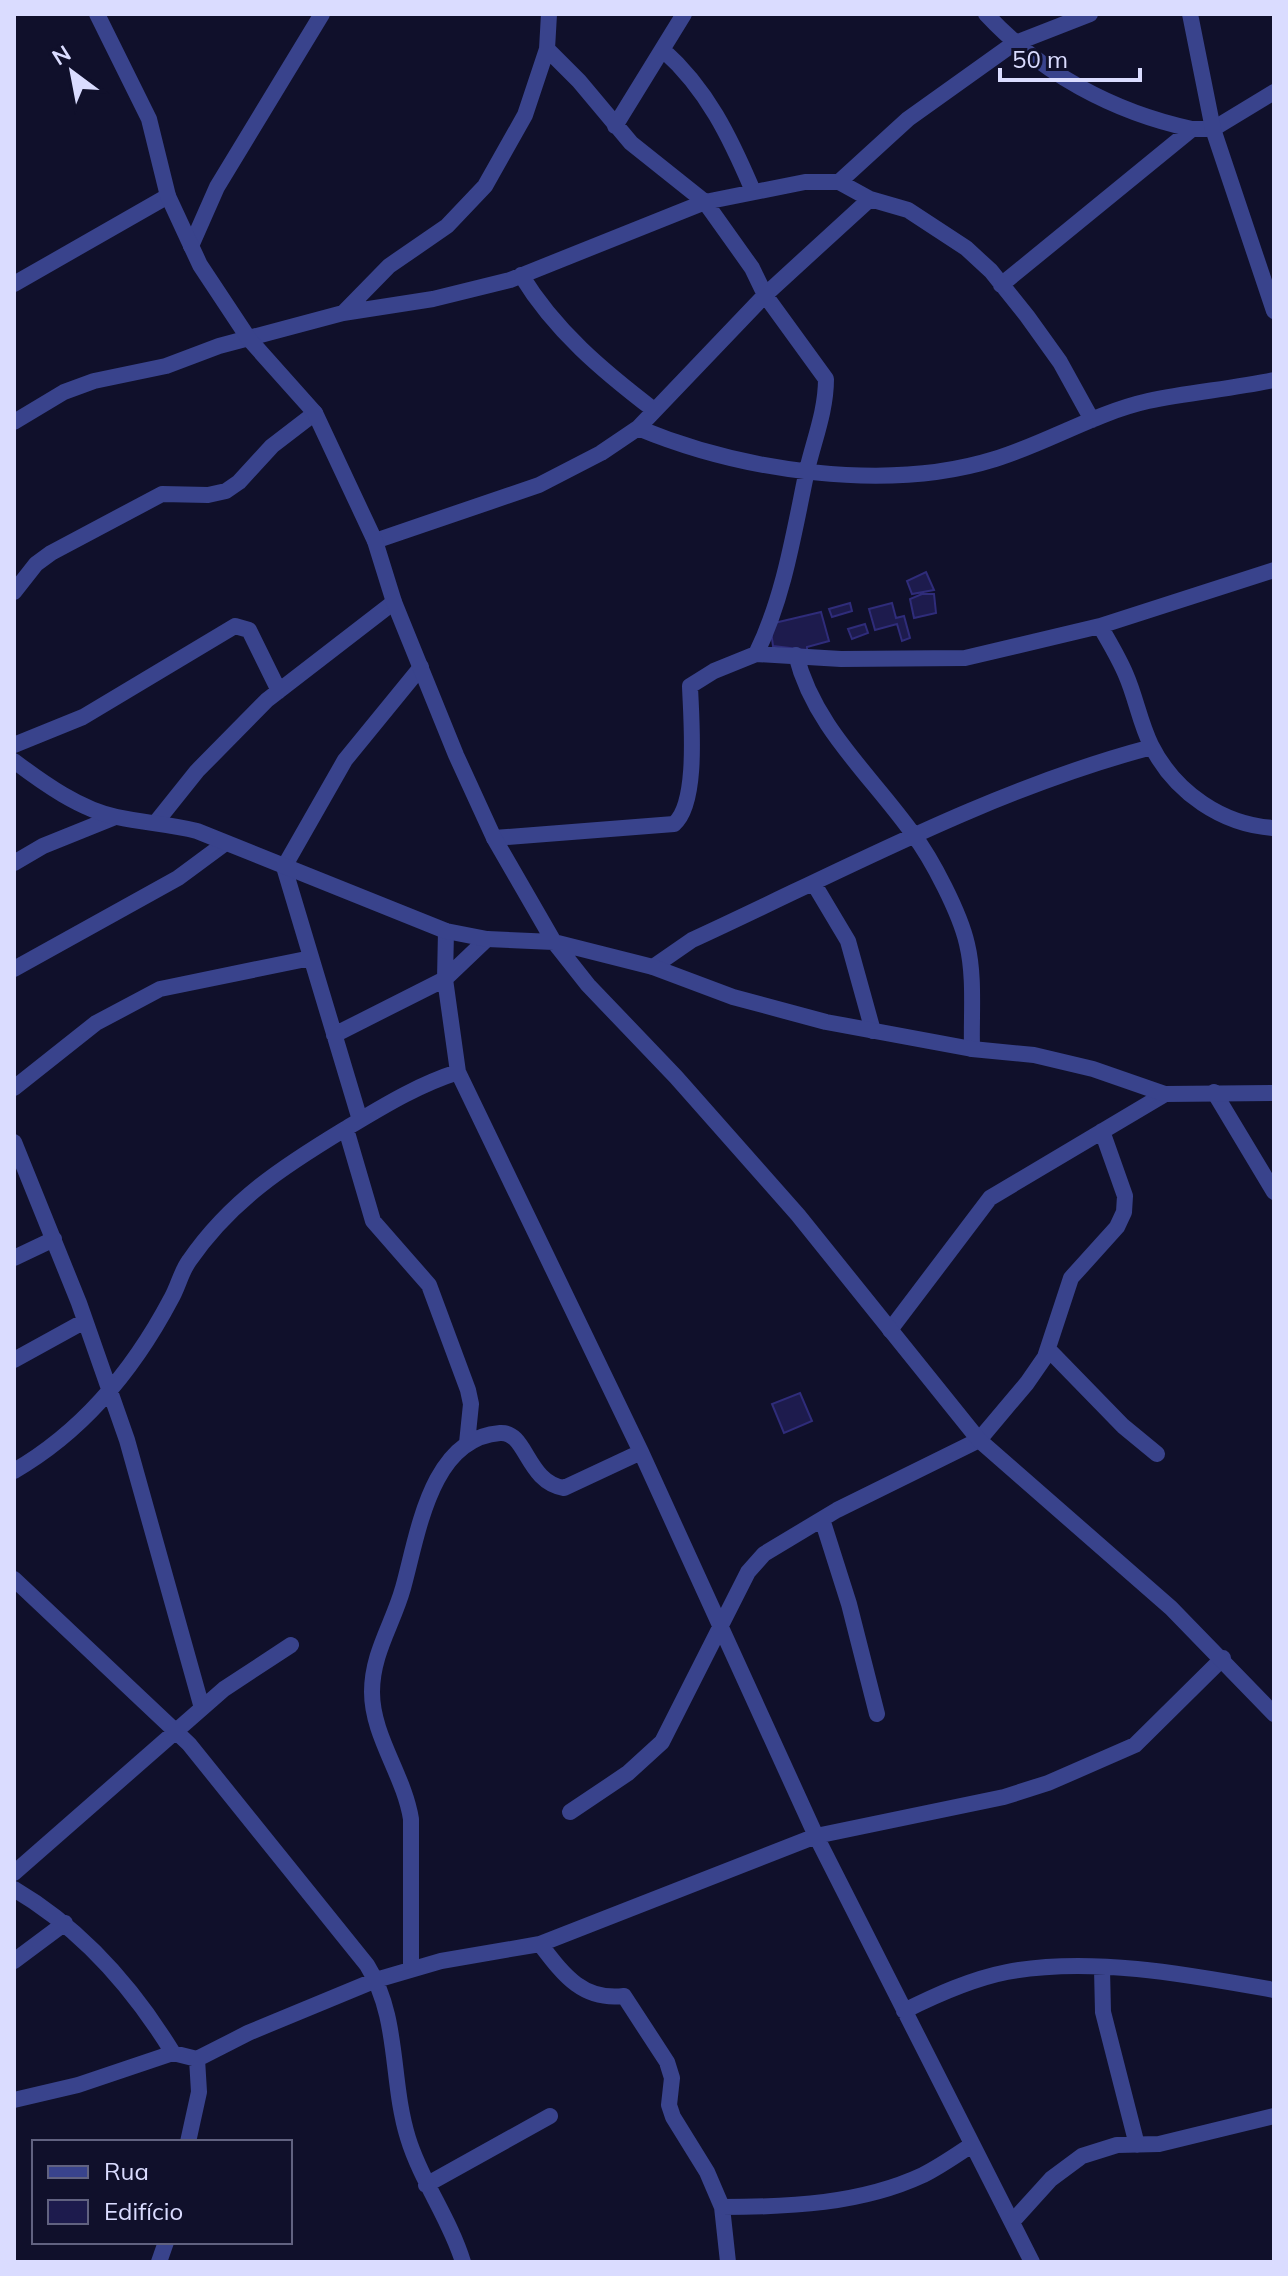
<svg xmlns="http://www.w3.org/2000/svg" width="1288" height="2276" font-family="Mulish,sans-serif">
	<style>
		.building { fill: #1d1b4d; stroke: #2f2c7a; stroke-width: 2 }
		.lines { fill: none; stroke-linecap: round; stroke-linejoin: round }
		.minor { stroke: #39438c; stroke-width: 16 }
		.tertiary { stroke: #39438c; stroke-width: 16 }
	</style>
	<rect width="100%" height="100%" fill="#10102b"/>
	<path class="building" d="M 926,572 L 934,590 L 912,594 L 907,581 Z
		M 922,594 L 934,594 L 936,613 L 914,618 L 910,599 Z
		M 850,603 L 852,611 L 832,617 L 829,609 Z
		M 892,603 L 896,618 L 904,616 L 910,638 L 902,641 L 897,624 L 875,630 L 869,609 Z
		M 821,612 L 829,641 L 807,647 L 807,650 L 773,646 L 770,624 Z
		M 865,624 L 868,633 L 852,639 L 848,629 Z
		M 800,1393 L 812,1421 L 784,1433 L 772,1404 Z"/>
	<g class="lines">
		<path class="minor" d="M 986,14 C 1041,73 1113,112 1192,129
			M 547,49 L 579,81 L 631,143 L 705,202 L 752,268 L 765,295 L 826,379 C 826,411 814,440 807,470 C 794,532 784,597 756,654
			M 663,50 C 707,89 730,137 753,191
			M 615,126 L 684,14
			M 839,182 L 908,119 L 1013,44 L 1090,14
			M 191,246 L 217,187 L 322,14
			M 521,275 C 555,331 603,371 654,410
			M 14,284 L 168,196
			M 1001,285 L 1192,129 L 1213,129 L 1274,92
			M 343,313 L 389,266 L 447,226 L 485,186 L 525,115 L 547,49 L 549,14
			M 14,422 L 64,392 L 94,381 L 166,366 L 219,346 L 343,313 L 433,299 L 510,280 L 705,202 L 805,182 L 839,182 L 870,199 L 908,210 L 966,248 L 991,271 L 1027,316 L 1060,362 L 1092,420
			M 638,428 C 742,471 886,493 995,459 C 1047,443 1095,413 1148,401 C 1190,392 1232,389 1274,380
			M 375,541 L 539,485 L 601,453 L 638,428 L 765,295 L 870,199
			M 14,592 L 36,564 L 51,553 L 162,494 L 208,495 L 226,491 L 239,482 L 272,446 L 315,413
			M 1100,626 C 1109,642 1119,658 1126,675 C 1136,698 1140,723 1151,745 C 1175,793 1223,825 1274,828
			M 796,655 C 814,727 871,775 913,834 C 932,859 960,913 967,944 C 975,977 971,1015 972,1049
			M 14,745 L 83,717 L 235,626 L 249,630 L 279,691
			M 157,821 L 197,771 L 267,700 L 394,602
			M 494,838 L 674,824 C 699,803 691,718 690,686 L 714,671 L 756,654 L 841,659 L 965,658 L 1100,626 L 1274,570
			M 14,863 L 43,846 L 115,817
			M 814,884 L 848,941 L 873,1031
			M 446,931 L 445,979 L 458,1072 L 641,1452 L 816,1836 L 1032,2262
			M 653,967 L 692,940 C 842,871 992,789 1152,747
			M 14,969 L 178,878 L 224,844
			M 334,1035 L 445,979 L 487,939
			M 14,1088 L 96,1023 L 160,989 L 311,958
			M 1214,1092 L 1274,1192
			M 360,1120 L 284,867 L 345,760 L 421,667
			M 346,1129 L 373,1221 L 429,1285 L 468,1390 L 471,1404 L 467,1443
			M 14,1142 L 79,1303 L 127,1440 L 202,1708
			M 14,1258 L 54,1239
			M 890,1330 L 990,1198 L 1165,1094
			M 1048,1349 L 1123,1426 L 1157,1454
			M 14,1360 L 83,1322
			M 14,1471 C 83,1431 134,1369 171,1299 C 178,1287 181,1272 189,1261 C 231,1200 284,1166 345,1129 C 382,1107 417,1085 458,1072
			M 822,1519 L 849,1604 L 877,1714
			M 14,1579 L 189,1744 L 367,1965 C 400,2018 390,2080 408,2138 C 421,2181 450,2219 463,2262
			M 570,1812 L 628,1773 L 662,1742 L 748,1572 L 764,1554 L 837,1510 L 979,1440 L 1027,1383 L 1045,1357 L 1071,1278 L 1117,1227 L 1124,1212 L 1125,1196 L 1102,1131
			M 14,1873 L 224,1689 L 291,1645
			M 14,1889 C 82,1929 132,1986 173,2053
			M 540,1944 C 563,1974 582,2001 624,1996 L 667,2062 L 672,2078 L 669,2105 L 673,2117 L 707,2172 L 722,2207 L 728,2262
			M 14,1961 L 65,1923
			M 411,1968 L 411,1819 C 404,1775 372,1736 372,1692 C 372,1653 393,1624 403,1588 C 418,1535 430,1438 500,1433 C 527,1431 526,1482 564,1488 L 641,1452
			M 1102,1969 L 1103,2012 L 1137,2145
			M 904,2011 C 936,1995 971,1979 1007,1972 C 1091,1956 1191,1975 1274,1990
			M 14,2100 L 78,2085 L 173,2053 L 197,2059 L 248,2033 L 376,1980 L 441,1961 L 540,1944 L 816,1836 L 1004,1797 L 1048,1783 L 1135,1745 L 1223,1658
			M 188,2142 L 199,2092 L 197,2059
			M 426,2185 L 550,2116
			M 722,2207 C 789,2207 861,2204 923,2175 C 939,2167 955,2156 970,2146
			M 1013,2221 L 1051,2179 L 1082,2156 L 1117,2145 L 1159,2144 L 1274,2116
			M 159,2262 L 166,2242"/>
		<path class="tertiary" d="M 97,14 L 149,119 L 168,196 L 200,265 L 249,339 L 315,413 L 375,541 L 394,602 L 456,755 L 494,838 L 554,942 L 588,985 L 676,1077 L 798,1215 L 979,1440 L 1171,1608 L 1274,1714
			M 1190,14 L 1213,129 L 1274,311
			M 14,761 C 43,783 81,810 117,817 C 144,823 170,824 197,831 L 446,931 L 487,939 L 554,942 L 653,967 L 733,997 L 826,1022 L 972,1049 L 1034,1055 L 1093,1069 L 1165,1094 L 1274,1093"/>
	</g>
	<rect width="1288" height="2276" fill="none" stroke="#dadcff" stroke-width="32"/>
	<rect x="32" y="2140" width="260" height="104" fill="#10102b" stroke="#616280" stroke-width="2"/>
	<rect x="48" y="2166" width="40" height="12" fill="#39438c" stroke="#616280" stroke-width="2"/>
	<text x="104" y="2180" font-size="24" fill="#dadcff">Rua</text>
	<rect x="48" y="2200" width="40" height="24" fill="#1d1b4d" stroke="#616280" stroke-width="2"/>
	<text x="104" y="2220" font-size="24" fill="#dadcff">Edifício</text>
	<g transform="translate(72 72) rotate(328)" stroke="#10102b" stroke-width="6" paint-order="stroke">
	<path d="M0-6L14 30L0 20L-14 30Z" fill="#dadcff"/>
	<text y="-12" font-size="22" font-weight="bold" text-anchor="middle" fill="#dadcff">N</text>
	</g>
	<path d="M1000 68v12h140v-12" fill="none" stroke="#dadcff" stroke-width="4"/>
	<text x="1012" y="68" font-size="24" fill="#dadcff" stroke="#10102b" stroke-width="6" paint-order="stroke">50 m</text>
</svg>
